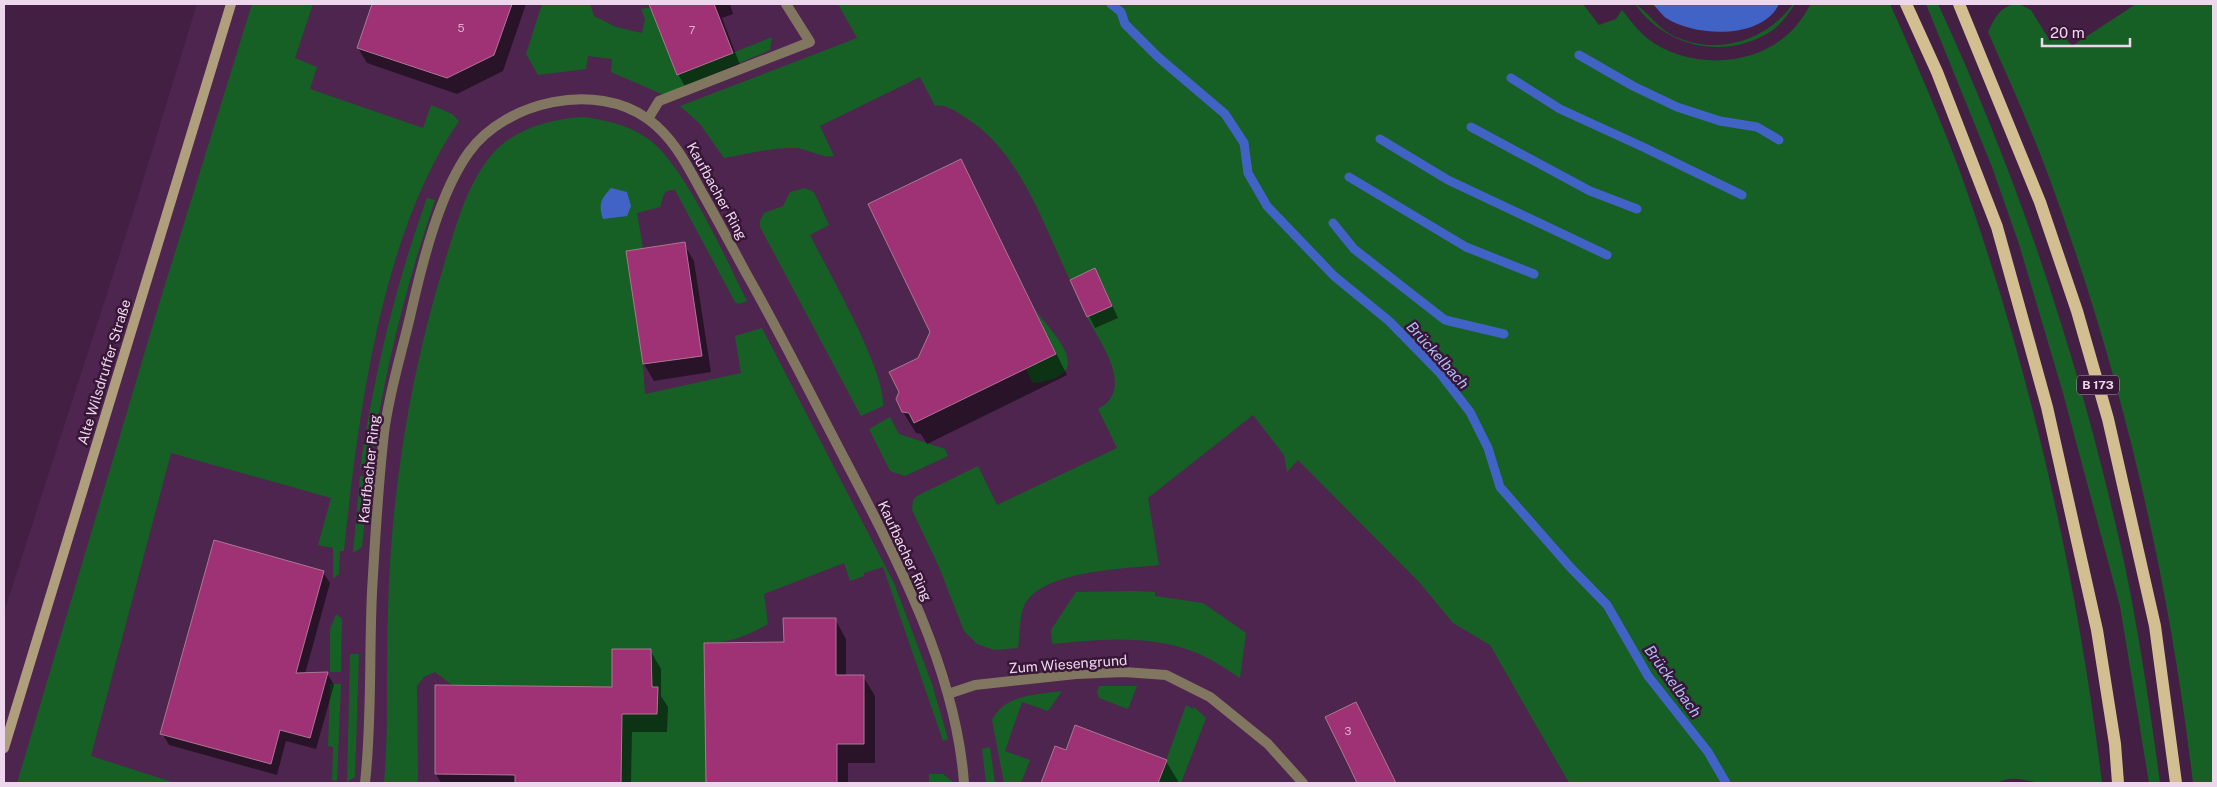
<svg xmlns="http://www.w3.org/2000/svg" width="2217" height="787" font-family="'Public Sans',sans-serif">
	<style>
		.built { fill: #4e254e }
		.green { fill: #166026; fill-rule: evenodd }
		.water { fill: #4263c6 }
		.shadow { fill: #0007 }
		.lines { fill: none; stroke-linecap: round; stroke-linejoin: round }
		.stream { stroke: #4263c6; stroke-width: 9 }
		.building { fill: #9e3274; stroke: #ac7793 }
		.lane { stroke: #817761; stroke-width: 10 }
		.street { stroke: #817761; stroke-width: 10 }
		.secondary { stroke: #af9f7c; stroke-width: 10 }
		.primary { stroke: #d2be91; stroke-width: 12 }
		.labels { text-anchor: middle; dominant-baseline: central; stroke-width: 5; stroke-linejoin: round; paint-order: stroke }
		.number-label { font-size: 11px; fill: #d9aece }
		.shield { fill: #381638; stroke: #b79db6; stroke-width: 1 }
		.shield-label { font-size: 12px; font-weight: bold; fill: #edd7ec }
		.street-label { font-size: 14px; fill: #edd7ec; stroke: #381638 }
		.water-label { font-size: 15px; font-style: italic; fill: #a9bff1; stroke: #381638 }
	</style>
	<rect width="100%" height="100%" fill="#432043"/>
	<path class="built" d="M 197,4 L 888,4 L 1490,645 L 1569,783 L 4,783 L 4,612 L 134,210 Z"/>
	<path class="green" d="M 252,4 L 313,4 L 295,58 L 317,67 L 310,89 L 423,128 L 431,105 L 452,114 L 459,121 C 381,233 358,417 344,551 L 340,551 L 339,574 L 333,579 L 333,548 L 318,545 L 331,498 L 171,453 L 91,756 L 175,783 L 17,783 L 159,304 Z
		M 542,4 L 590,4 L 594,16 L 616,27 L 642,33 L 645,19 L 641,9 L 651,7 L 677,75 L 772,37 L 770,50 L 664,95 L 611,72 L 612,59 L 588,56 L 586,69 L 538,75 L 526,54 Z
		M 838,4 L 1583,4 L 1599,25 L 1616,19 L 1622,10 C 1630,20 1638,31 1648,39 C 1685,67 1745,68 1782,39 C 1795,30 1803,17 1811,4 L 1890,4 C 1914,58 1938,113 1959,169 C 2030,367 2077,575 2102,783 C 2082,783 2062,784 2043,783 C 2027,782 2013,774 1997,783 L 1569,783 L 1490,645 L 1453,623 L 1420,583 L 1298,460 L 1287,472 L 1284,455 L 1253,415 L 1148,498 L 1159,565 C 1125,569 1041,570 1024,606 C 1019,617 1020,636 1018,648 L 994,650 L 977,644 L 964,631 L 939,567 L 912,510 L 913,500 L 917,496 L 978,466 L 997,505 L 1117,448 L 1098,409 C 1136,389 1100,343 1087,317 L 1112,306 L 1095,268 L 1070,280 C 1042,222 1020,150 963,116 C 953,110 946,104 935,106 L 920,77 L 820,126 L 834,156 C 823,159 808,149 796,148 C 773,147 747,154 724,158 L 700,124 L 680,106 L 857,38 Z
		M 1635,4 C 1645,9 1657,27 1670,34 C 1713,57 1765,43 1793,4 L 1795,4 C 1789,13 1782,23 1773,30 C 1727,61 1666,48 1635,4 Z
		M 1926,4 L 1938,4 C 2020,181 2081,366 2123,557 C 2139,632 2150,708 2160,783 L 2149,783 L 2120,606 L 2063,393 L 2019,244 L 1992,167 Z
		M 2019,4 L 2031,10 L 2050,41 L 2061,33 L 2072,46 L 2136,4 L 2213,4 L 2213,783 L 2193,783 C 2169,576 2121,372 2049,177 C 2031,128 2009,80 1988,32 C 1995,18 2001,4 2019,4 Z
		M 583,117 C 608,120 631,126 651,141 C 687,170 725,258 747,301 L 739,304 L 735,302 L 675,190 C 661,189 664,198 660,207 L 637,213 L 643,248 L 626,252 L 643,364 L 645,394 L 741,373 L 735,336 L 762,328 L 894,583 L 932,684 L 948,739 L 943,741 L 883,567 L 864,573 L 864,576 L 850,581 L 844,563 L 764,594 L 768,624 C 746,636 730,643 704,643 L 706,783 L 621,783 L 622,687 L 452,685 L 435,672 L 424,677 L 417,686 L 418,783 L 384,783 C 389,725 386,668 388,610 C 391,492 410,374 445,261 C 457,223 468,179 497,149 C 520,127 552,119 583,117 ZM 612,649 L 651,649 L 651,679 L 612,679 ZM 658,688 L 657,714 L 625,714 Z
		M 805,188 L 814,192 L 829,225 L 810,235 C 828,271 886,371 883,406 L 861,416 L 760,227 L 760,221 L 764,213 L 783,206 L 790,192 Z
		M 427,198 L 435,200 C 405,288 383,377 370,469 L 360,468 C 374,375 395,286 427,198 Z
		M 1035,310 C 1058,339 1097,376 1033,383 L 1026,369 L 1056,354 Z
		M 890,417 L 899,434 L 945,449 L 948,456 L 905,476 L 890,471 L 869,429 Z
		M 360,476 L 369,477 L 362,547 L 353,553 Z
		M 1135,591 L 1155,592 L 1155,596 L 1203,603 L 1246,633 L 1240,678 C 1226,669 1212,659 1197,653 C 1152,634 1099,639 1052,644 L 1051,630 L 1076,592 Z
		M 336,614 L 342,619 L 341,672 L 330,672 L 330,629 Z
		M 350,654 L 359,654 L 355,777 L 347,782 Z
		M 330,684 L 341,684 L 337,781 L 332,780 L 333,747 L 328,746 Z
		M 1099,686 L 1137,686 L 1128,709 L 1099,698 L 1097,692 Z
		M 1062,691 L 1048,711 L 1022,702 L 1005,751 L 1030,760 L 1021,783 L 1004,783 L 992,720 C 1005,694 1036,695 1062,691 Z
		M 1186,705 L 1193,709 L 1194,707 L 1206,718 L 1181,783 L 1158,783 Z
		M 990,747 L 995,783 L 986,783 L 982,749 Z
		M 929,774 L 943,774 L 954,783 L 929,783 Z"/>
	<path class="water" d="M 1653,4 L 1779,4 C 1762,40 1695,37 1666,18 C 1662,15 1657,8 1653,4 Z
		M 611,188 L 627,192 L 631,206 L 627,216 L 603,219 C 598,204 601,199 611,188 Z"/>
	<path class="shadow" d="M 373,4 L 526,4 L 503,71 L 457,94 L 367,63 L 358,48 Z
		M 650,4 L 730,4 L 733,14 L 722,18 L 742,70 L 687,90 L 678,74 Z
		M 960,161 L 1067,375 L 927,444 L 921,434 L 916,433 L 903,412 L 932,332 Z
		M 684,244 L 694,261 L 711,372 L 654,381 L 644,364 L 627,252 Z
		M 1071,280 L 1101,281 L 1118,318 L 1095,328 Z
		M 323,572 L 330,583 L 305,674 L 327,673 L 334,685 L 316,749 L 286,741 L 277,775 L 169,745 L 162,733 Z
		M 835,619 L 846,639 L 846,676 L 863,676 L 875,696 L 875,763 L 848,763 L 848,783 L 707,783 L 706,644 L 785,644 Z
		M 650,650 L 661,669 L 661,696 L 668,707 L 667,732 L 632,732 L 631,783 L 441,783 L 436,774 L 613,688 Z
		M 1056,747 L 1066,752 L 1166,761 L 1178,781 L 1177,783 L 1042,783 Z"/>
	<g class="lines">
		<path class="stream" d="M 1111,4 L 1121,12 L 1125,24 L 1158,57 L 1225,114 L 1244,143 L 1248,173 L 1267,206 L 1334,276 L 1389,321 L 1439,372 L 1470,412 L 1488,448 L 1500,487 L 1570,567 L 1607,605 L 1648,676 L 1708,752 L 1726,783
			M 1579,55 L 1633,86 L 1677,107 L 1720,121 L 1757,127 L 1779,140
			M 1511,78 L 1560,109 L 1643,147 L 1742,195
			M 1471,127 L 1590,191 L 1637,209
			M 1380,139 L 1448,180 L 1607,255
			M 1349,177 L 1466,247 L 1534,274
			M 1333,223 L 1354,249 L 1445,320 L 1504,334"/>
	</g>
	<path class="building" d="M 372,4 L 512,4 L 494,55 L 447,78 L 357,48 Z
		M 649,4 L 714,4 L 733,53 L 677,75 Z
		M 961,159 L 1056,354 L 914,423 L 909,413 L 902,412 L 896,399 L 899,392 L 889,372 L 918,358 L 930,332 L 868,204 Z
		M 685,242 L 702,356 L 643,364 L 626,251 Z
		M 1095,268 L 1112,306 L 1087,317 L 1070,280 Z
		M 214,540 L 324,571 L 296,673 L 328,672 L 310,738 L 280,730 L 271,764 L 160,734 Z
		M 783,618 L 836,618 L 836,675 L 864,675 L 864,744 L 837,744 L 837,783 L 706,783 L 704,643 L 784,642 Z
		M 612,649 L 651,649 L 652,687 L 658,687 L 657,714 L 622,714 L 621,783 L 515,783 L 515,775 L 435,774 L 435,685 L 612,687 Z
		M 1356,702 L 1396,783 L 1357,783 L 1349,766 L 1325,717 Z
		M 1075,725 L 1167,760 L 1158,783 L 1041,783 L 1055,746 L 1066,750 Z"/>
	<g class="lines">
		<path class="lane" d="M 648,119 L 659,101 L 810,42 L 786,4"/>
		<path class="street" d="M 948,694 L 975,685 L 1076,674 L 1124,672 L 1166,675 L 1210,697 L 1268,744 L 1303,783
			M 365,783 C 372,720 369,656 372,592 C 375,539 378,485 384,433 C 389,391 403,349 412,308 C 423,260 440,192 469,152 C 506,101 596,81 648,119 C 675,139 688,167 704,196 C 718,221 732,247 746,273 C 780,333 811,395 843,456 C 895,555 956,670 964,783"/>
		<path class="secondary" d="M 4,748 L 231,4"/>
		<path class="primary" d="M 1906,4 L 1937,72 L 1997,227 L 2047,407 L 2097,630 L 2115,744 L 2118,783
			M 1959,4 L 2040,202 L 2077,311 L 2108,419 L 2155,626 L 2176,783"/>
	</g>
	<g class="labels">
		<g class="number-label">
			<text x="461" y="28">5</text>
			<text x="692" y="30">7</text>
			<text x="1348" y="731">3</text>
		</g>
		<rect class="shield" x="2077" y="375.5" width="42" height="19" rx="4"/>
		<g class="shield-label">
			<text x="2098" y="385">B 173</text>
		</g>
		<g class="street-label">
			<text transform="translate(717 191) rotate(61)">Kaufbacher Ring</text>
			<text transform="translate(104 372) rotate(-73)">Alte Wilsdruffer Straße</text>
			<text transform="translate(369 469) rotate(-84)">Kaufbacher Ring</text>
			<text transform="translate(905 551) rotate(65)">Kaufbacher Ring</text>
			<text transform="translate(1068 664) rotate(-4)">Zum Wiesengrund</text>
		</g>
		<g class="water-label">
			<text transform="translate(1438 355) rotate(48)">Brückelbach</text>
			<text transform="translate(1673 681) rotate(54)">Brückelbach</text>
		</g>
	</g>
	<rect width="2217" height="787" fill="none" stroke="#edd7ec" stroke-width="10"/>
	<path d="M2042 38v8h88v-8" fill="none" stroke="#edd7ec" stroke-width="2.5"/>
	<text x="2050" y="38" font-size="15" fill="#edd7ec" stroke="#381638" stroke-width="4" paint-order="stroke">20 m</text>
</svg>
